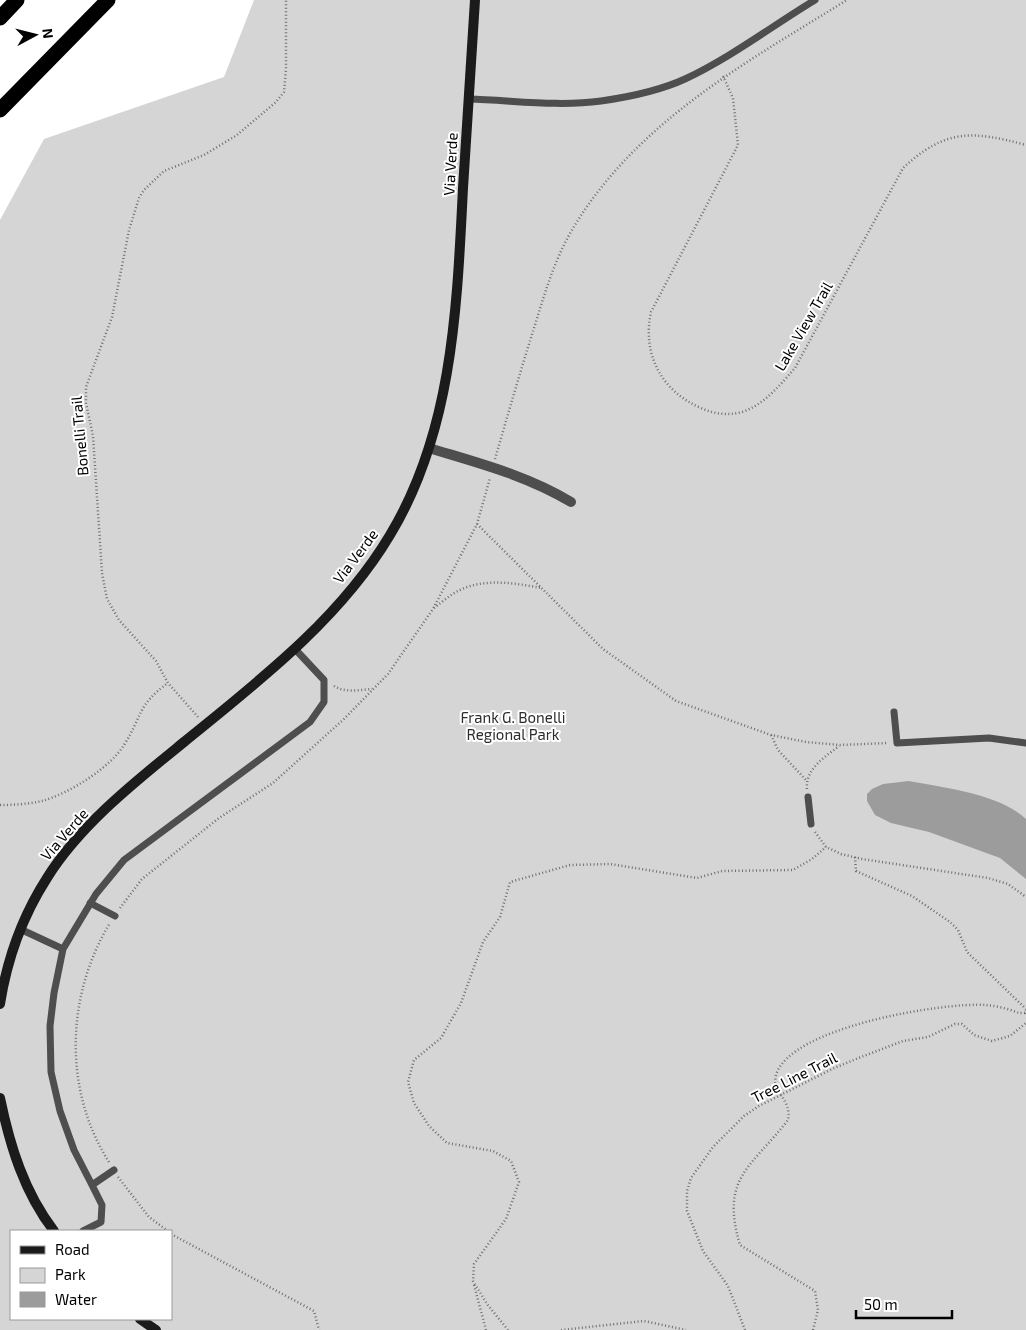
<svg xmlns="http://www.w3.org/2000/svg" width="1026" height="1330" font-family="'Exo 2',sans-serif">
	<style>
		.green { fill: #d5d5d5; fill-rule: evenodd }
		.water { fill: #9c9c9c }
		.lines { fill: none; stroke-linecap: round; stroke-linejoin: round }
		.path { stroke: #707070; stroke-width: 2.5; stroke-dasharray: 1 2.5; stroke-linecap: butt }
		.service { stroke: #4e4e4e; stroke-width: 7 }
		.minor { stroke: #4e4e4e; stroke-width: 10 }
		.secondary { stroke: #1b1b1b; stroke-width: 10 }
		.motorway { stroke: #000; stroke-width: 15 }
		.labels { text-anchor: middle; dominant-baseline: central; stroke-width: 4; stroke-linejoin: round; paint-order: stroke }
		.street-label { font-size: 15px; fill: #000; stroke: #fff }
		.park-label { font-size: 15px; fill: #2c2c2c; stroke: #fff }
	</style>
	<rect width="100%" height="100%" fill="#fff"/>
	<path class="green" d="M 254,0 L 1026,0 L 1026,1330 L 0,1330 L 0,220 L 44,139 L 224,77 ZM 11,1231 L 171,1231 L 171,1319 L 11,1319 Z"/>
	<path class="water" d="M 909,781 C 945,788 1000,794 1026,819 L 1026,879 L 1000,858 L 929,832 L 891,823 L 875,815 L 867,801 L 867,794 L 872,789 L 883,784 Z"/>
	<g class="lines">
		<path class="path" d="M 723,76 L 733,98 L 738,145 L 651,312 C 642,354 661,391 701,408 C 714,414 728,416 742,412 C 764,405 780,385 795,368 L 903,168 C 946,128 973,131 1026,145
			M 495,459 C 508,414 521,369 535,325 C 545,292 555,259 572,230 C 635,123 745,63 847,0
			M 477,524 L 603,649 L 676,701 L 771,735 L 806,742 L 840,745 L 888,743
			M 434,608 C 442,602 451,594 460,590 C 485,578 515,583 541,588
			M 334,686 C 345,693 359,690 372,689
			M 198,717 L 168,683 L 156,661 L 119,620 L 107,599 L 102,573 L 93,436 L 86,403 L 86,387 L 112,317 L 129,230 L 139,198 L 144,190 L 164,171 L 204,155 L 237,135 L 276,102 L 284,92 L 286,69 L 286,0
			M 771,735 L 778,750 L 806,780
			M 807,789 C 805,769 825,757 839,746
			M 0,805 C 14,805 29,804 42,801 C 68,794 110,768 124,745 C 142,717 137,705 168,683
			M 815,832 L 826,847 L 841,854 L 862,859 L 988,878 L 1008,884 L 1026,897
			M 855,857 L 856,871 L 912,896 L 950,922 L 958,930 L 967,952 L 1026,1009
			M 120,908 L 142,879 L 219,818 L 273,783 L 344,719 L 388,674 L 433,609 L 477,524 L 490,478
			M 109,1162 C 63,1090 66,995 110,923
			M 118,1177 L 149,1217 L 168,1231
			M 171,1234 L 314,1311 L 319,1330
			M 474,1285 L 486,1330
			M 508,1330 L 487,1304 L 473,1281 L 474,1264 L 506,1219 L 519,1182 L 511,1161 L 493,1151 L 447,1143 L 429,1126 L 414,1103 L 408,1082 L 414,1060 L 441,1038 L 461,1003 L 483,942 L 500,917 L 510,882 L 570,865 L 610,864 L 697,878 L 722,871 L 793,870 L 812,859 L 826,847
			M 561,1330 L 644,1321 L 686,1330
			M 745,1330 L 728,1286 L 703,1251 L 687,1211 L 687,1191 L 691,1178 L 713,1147 L 744,1116 L 759,1106 L 832,1069 L 861,1057 L 903,1041 L 928,1037 L 955,1024 L 962,1024 L 974,1035 L 992,1041 L 1010,1036 L 1026,1023
			M 813,1330 L 818,1310 L 815,1291 L 740,1245 C 720,1177 751,1168 788,1120 C 792,1098 771,1093 776,1075 C 790,1027 943,1002 986,1005 C 997,1006 1009,1009 1019,1013 L 1025,1013 L 1026,1010"/>
		<path class="service" d="M 468,99 C 512,100 557,107 601,101 C 629,97 659,91 685,79 C 730,58 772,26 815,0
			M 894,712 L 897,743 L 989,738 L 1026,743
			M 808,797 L 811,824
			M 90,903 L 115,916
			M 20,929 L 63,949
			M 114,1170 L 92,1185 L 74,1150 L 60,1111 L 51,1072 L 50,1026 L 54,993 L 63,949 L 96,894 L 124,860 L 310,722 L 324,702 L 324,680 L 295,649
			M 83,1231 L 101,1222 L 102,1205 L 92,1185"/>
		<path class="minor" d="M 429,448 C 478,463 526,475 571,502"/>
		<path class="secondary" d="M 0,1004 C 7,959 22,917 47,878 C 80,825 136,781 184,742 C 259,681 340,619 390,535 C 453,431 457,306 463,188 C 467,125 471,63 475,0
			M 0,1098 C 10,1146 24,1192 54,1231
			M 140,1319 L 156,1330"/>
		<path class="motorway" d="M 0,18 L 17,0
			M 0,110 L 108,0"/>
	</g>
	<g class="labels">
		<g class="street-label">
			<text transform="translate(450 164) rotate(-87)">Via Verde</text>
			<text transform="translate(803 326) rotate(-60)">Lake View Trail</text>
			<text transform="translate(79 436) rotate(-95)">Bonelli Trail</text>
			<text transform="translate(355 556) rotate(-53)">Via Verde</text>
			<text transform="translate(64 834) rotate(-49)">Via Verde</text>
			<text transform="translate(794 1077) rotate(-27)">Tree Line Trail</text>
		</g>
		<g class="park-label">
			<text x="513" y="717">Frank G. Bonelli<tspan x="513" dy="17">Regional Park</tspan></text>
		</g>
	</g>
	<rect x="10" y="1230" width="162" height="90" fill="#ffffff" stroke="#999999"/>
	<rect x="20" y="1246" width="25" height="8" fill="#1b1b1b" stroke="#999999"/>
	<text x="55" y="1255" font-size="15" fill="#000000">Road</text>
	<rect x="20" y="1268" width="25" height="15" fill="#d5d5d5" stroke="#999999"/>
	<text x="55" y="1280" font-size="15" fill="#000000">Park</text>
	<rect x="20" y="1292" width="25" height="15" fill="#9c9c9c" stroke="#999999"/>
	<text x="55" y="1305" font-size="15" fill="#000000">Water</text>
	<g transform="translate(35 35) rotate(83)" stroke="#ffffff" stroke-width="4" paint-order="stroke">
	<path d="M0-4L9 19L0 12L-9 19Z" fill="#000000"/>
	<text y="-8" font-size="14" font-weight="bold" text-anchor="middle" fill="#000000">N</text>
	</g>
	<path d="M856 1310v8h96v-8" fill="none" stroke="#000000" stroke-width="2.5"/>
	<text x="864" y="1310" font-size="15" fill="#000000" stroke="#ffffff" stroke-width="4" paint-order="stroke">50 m</text>
</svg>
